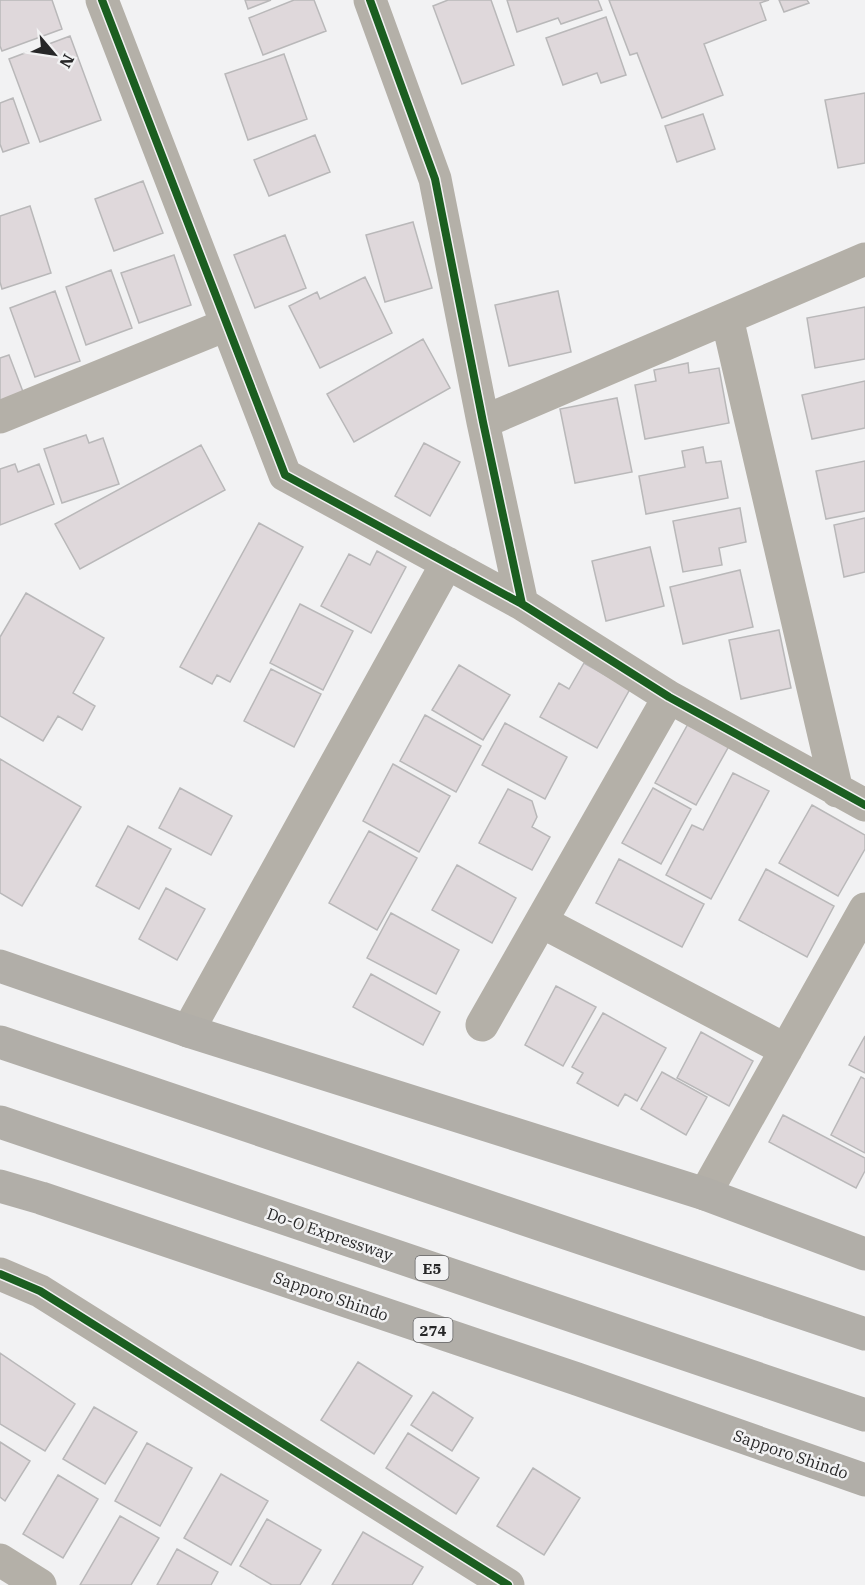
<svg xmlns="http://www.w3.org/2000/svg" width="865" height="1585" font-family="'IBM Plex Serif',serif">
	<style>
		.building { fill: #dfd8db; stroke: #b9b8b9; stroke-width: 1.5 }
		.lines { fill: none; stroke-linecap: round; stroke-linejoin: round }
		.minor { stroke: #b4b0a8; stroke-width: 33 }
		.highway { stroke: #b1aea8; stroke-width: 33 }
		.cycleway-casing { stroke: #f2f2f3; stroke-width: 11 }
		.cycleway { stroke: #1b5e20; stroke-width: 8 }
		.labels { text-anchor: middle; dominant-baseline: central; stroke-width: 5; stroke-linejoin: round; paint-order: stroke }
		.shield { fill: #f2f2f3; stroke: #646465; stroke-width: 1.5 }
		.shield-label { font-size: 15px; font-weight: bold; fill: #272728 }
		.street-label { font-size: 16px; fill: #272728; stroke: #f2f2f3 }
	</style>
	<rect width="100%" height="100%" fill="#f2f2f3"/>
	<path class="building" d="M 0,0 L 52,0 L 62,29 L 2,51 L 0,46 Z
		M 245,0 L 271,0 L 248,9 Z
		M 294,0 L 314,0 L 326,31 L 263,55 L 249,18 Z
		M 448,0 L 491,0 L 514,65 L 462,84 L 433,6 Z
		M 507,0 L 598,0 L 602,10 L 561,24 L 558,18 L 517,32 Z
		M 609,0 L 769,0 L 760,3 L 766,20 L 704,44 L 723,95 L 662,118 L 637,53 L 630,55 Z
		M 779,0 L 807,0 L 809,3 L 784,12 Z
		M 606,17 L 626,75 L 601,83 L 597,73 L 563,85 L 546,38 Z
		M 70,36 L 101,120 L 40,142 L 9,59 Z
		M 284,54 L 307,119 L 248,140 L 225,74 Z
		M 865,93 L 865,163 L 838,168 L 825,100 Z
		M 13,98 L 29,143 L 3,152 L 0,144 L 0,103 Z
		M 703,114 L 715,149 L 677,162 L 665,126 Z
		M 315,135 L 330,172 L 269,196 L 254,160 Z
		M 143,181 L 163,233 L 114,251 L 95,199 Z
		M 30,206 L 51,273 L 2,289 L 0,282 L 0,216 Z
		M 413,222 L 432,288 L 385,302 L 366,235 Z
		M 285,235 L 306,288 L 255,308 L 234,255 Z
		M 174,255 L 191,305 L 139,323 L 121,273 Z
		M 111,270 L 132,328 L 86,345 L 66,287 Z
		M 365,277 L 392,333 L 320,368 L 289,306 L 317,292 L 320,299 Z
		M 55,291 L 80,361 L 35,377 L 10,308 Z
		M 558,291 L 571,352 L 509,366 L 495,305 Z
		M 865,307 L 865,359 L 815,368 L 807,318 Z
		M 423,339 L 450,388 L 354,442 L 327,394 Z
		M 9,355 L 25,397 L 0,406 L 0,358 Z
		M 688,363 L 689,373 L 719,368 L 729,423 L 645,439 L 635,385 L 656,381 L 654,370 Z
		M 865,381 L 865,428 L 812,439 L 802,395 Z
		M 617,398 L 632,472 L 575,483 L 560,409 Z
		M 86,435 L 89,443 L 103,438 L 119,484 L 62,503 L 44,449 Z
		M 424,443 L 460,462 L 430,516 L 395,496 Z
		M 201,445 L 225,490 L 80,569 L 55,524 Z
		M 703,447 L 706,463 L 721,461 L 728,498 L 646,514 L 639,476 L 685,467 L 682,451 Z
		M 865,461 L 865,511 L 826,519 L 816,471 Z
		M 15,464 L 18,472 L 39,464 L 54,504 L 0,525 L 0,469 Z
		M 740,508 L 746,542 L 719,548 L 722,565 L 683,572 L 673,521 Z
		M 865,518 L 865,572 L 844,577 L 834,525 Z
		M 259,523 L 303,547 L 230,682 L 217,675 L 212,684 L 180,667 Z
		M 650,547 L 664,606 L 606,621 L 592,561 Z
		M 377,551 L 406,567 L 371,633 L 321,606 L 349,554 L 370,565 Z
		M 740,570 L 753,627 L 683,644 L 670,587 Z
		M 26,593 L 104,638 L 73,693 L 95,706 L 82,730 L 58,716 L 43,741 L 0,716 L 0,637 Z
		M 300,604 L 353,631 L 323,690 L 270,663 Z
		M 779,630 L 791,688 L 741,699 L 729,640 Z
		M 584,663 L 630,689 L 597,748 L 540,717 L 559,683 L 569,689 Z
		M 459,665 L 510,695 L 483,740 L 432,710 Z
		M 271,669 L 321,694 L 294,747 L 244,721 Z
		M 425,715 L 481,746 L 456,792 L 400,761 Z
		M 505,723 L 567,757 L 545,799 L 482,765 Z
		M 688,724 L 729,746 L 696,805 L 655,783 Z
		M 0,759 L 81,807 L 22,906 L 0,893 Z
		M 393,764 L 450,796 L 419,852 L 363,821 Z
		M 733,773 L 769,791 L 711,899 L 666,875 L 692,825 L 703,830 Z
		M 180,788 L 232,816 L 211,855 L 159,828 Z
		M 653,788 L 691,809 L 661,864 L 622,843 Z
		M 508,789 L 532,801 L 537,817 L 532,827 L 550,837 L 532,870 L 479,843 Z
		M 812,805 L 865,835 L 865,849 L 838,896 L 779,863 Z
		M 128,826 L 171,849 L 139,909 L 96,886 Z
		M 369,831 L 417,858 L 377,930 L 329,903 Z
		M 619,859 L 704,904 L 682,947 L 596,903 Z
		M 457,865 L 516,898 L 492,943 L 432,910 Z
		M 766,869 L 834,906 L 807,957 L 739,920 Z
		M 166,888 L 205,909 L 177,960 L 139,939 Z
		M 391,913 L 459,950 L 436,994 L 367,958 Z
		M 371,974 L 440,1012 L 423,1045 L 353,1007 Z
		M 556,986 L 596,1007 L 563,1066 L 525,1045 Z
		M 603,1013 L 666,1048 L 637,1101 L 625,1094 L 618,1106 L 577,1083 L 583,1073 L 572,1067 Z
		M 701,1032 L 753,1061 L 729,1106 L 677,1078 Z
		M 865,1036 L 865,1073 L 849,1065 Z
		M 662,1072 L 707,1097 L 686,1135 L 641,1109 Z
		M 861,1077 L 865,1079 L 865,1153 L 831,1135 Z
		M 783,1115 L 865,1158 L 865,1171 L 856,1188 L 769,1142 Z
		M 0,1353 L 75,1404 L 45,1451 L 0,1424 Z
		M 358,1362 L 412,1396 L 374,1454 L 321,1420 Z
		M 433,1392 L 473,1418 L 452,1451 L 411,1425 Z
		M 94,1407 L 137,1432 L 105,1484 L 63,1459 Z
		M 408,1433 L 479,1478 L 456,1514 L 386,1468 Z
		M 0,1442 L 30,1461 L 5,1501 L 0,1497 Z
		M 147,1443 L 192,1468 L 160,1526 L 115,1501 Z
		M 533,1468 L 580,1498 L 544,1555 L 497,1526 Z
		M 221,1474 L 268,1501 L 231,1565 L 184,1538 Z
		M 58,1475 L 98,1499 L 63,1558 L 23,1534 Z
		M 120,1516 L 159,1538 L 131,1585 L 80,1585 Z
		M 267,1519 L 321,1550 L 300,1585 L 272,1585 L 240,1566 Z
		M 363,1532 L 423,1567 L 412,1585 L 332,1585 Z
		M 177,1549 L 218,1572 L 211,1585 L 157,1585 Z"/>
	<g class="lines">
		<path class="minor" d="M 102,0 L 285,475 L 522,604 L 669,697 L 865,805
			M 370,0 L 435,179 L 483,422 L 522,604
			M 727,318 L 837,791
			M 0,417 L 226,325
			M 483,422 L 865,259
			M 542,922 L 786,1050
			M 482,1025 L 669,697
			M 188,1031 L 447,563
			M 705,1194 L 865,909
			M 0,1274 L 40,1291 L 508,1585
			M 0,1560 L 40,1585"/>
		<path class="highway" d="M 0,966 L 188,1031 L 705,1194 L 865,1254
			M 0,1042 L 865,1334
			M 0,1122 L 865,1415
			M 0,1186 L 41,1198 L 577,1379 L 865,1480"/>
		<defs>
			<path id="cycleway" d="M 102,0 L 285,475 L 522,604 L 669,697 L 865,805
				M 370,0 L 435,179 L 483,422 L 522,604
				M 0,1274 L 40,1291 L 508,1585"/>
		</defs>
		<use href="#cycleway" class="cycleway-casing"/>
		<use href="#cycleway" class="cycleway"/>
	</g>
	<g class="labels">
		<g class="shield">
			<rect x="415.5" y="1256" width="33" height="24" rx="4.5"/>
			<rect x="413.5" y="1318" width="39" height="24" rx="4.5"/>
		</g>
		<g class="shield-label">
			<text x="432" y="1268">E5</text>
			<text x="433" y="1330">274</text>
		</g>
		<g class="street-label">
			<text transform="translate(330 1234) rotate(19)">Do-O Expressway</text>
			<text transform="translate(331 1296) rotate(19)">Sapporo Shindo</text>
			<text transform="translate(791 1454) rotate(19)">Sapporo Shindo</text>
		</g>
	</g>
	<g transform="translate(54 54) rotate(119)" stroke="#f2f2f3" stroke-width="4.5" paint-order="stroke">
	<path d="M0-4.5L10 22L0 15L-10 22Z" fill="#272728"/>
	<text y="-9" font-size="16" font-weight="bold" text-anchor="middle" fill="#272728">N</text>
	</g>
</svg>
